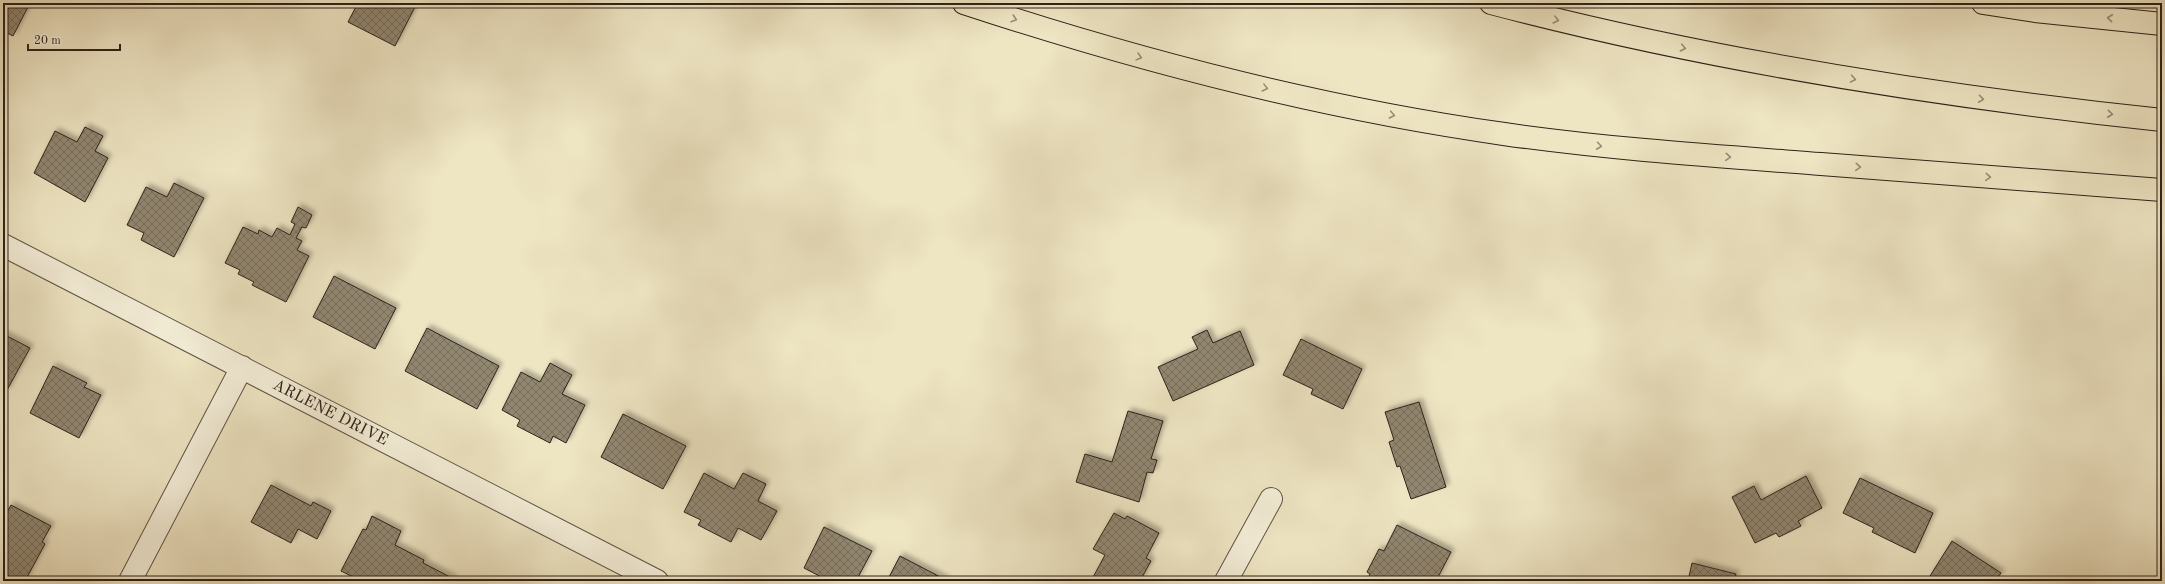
<svg xmlns="http://www.w3.org/2000/svg" width="2165" height="584" font-family="'Old Standard TT',serif">
	<style>
		.building { fill: url(#building-cross-hatch); stroke: #2c2218; filter: url(#shadow) }
		.lines { fill: none; stroke-linecap: round; stroke-linejoin: round }
		.street-casing { stroke: #5c5343; stroke-width: 24 }
		.highway-casing { stroke: #2c2218; stroke-width: 24 }
		.street { stroke: #f4eed8; stroke-width: 22 }
		.highway { stroke: #eee5c3; stroke-width: 22 }
		.oneway { stroke: #978d76 }
		.labels { text-anchor: middle; dominant-baseline: central; stroke-width: 3; stroke-linejoin: round; paint-order: stroke }
		.street-label { font-size: 16px; fill: #2c2218; stroke: #f4eed8 }
	</style>
	<defs>
		<pattern id="building-cross-hatch" width="8" height="8" patternUnits="userSpaceOnUse"><rect width="8" height="8" fill="#918771"/><path d="M0 0l8 8M0 8l8-8" fill="none" stroke="#776e5c"/></pattern>
		<filter id="shadow"><feDropShadow dx="3.5" dy="-3.5" stdDeviation="2" flood-color="#0004"/></filter>
	</defs>
	<rect width="100%" height="100%" fill="#eee5c3"/>
	<filter id="stains"><feTurbulence type="fractalNoise" baseFrequency=".005" numOctaves="4"/><feColorMatrix values="0 0 0 0 .2 0 0 0 0 .09 0 0 0 0 .02 0 0 0 .5 -.17"/></filter>
	<radialGradient id="worn" r=".72"><stop offset=".6" stop-color="#630" stop-opacity="0"/><stop offset="1" stop-color="#630" stop-opacity=".3"/></radialGradient>
	<path class="building" d="M 3,3 L 30,3 L 13,36 L 3,31 Z
		M 358,3 L 413,3 L 416,5 L 395,46 L 348,22 Z
		M 85,127 L 103,136 L 95,151 L 108,158 L 85,202 L 34,173 L 55,131 L 77,142 Z
		M 174,183 L 204,198 L 174,257 L 141,240 L 144,233 L 127,225 L 146,187 L 167,197 Z
		M 298,207 L 312,215 L 306,228 L 302,227 L 296,238 L 302,241 L 297,250 L 309,256 L 286,302 L 252,285 L 254,282 L 238,274 L 240,270 L 225,263 L 243,227 L 258,234 L 259,230 L 272,237 L 277,228 L 290,235 L 295,224 L 291,222 Z
		M 334,276 L 396,308 L 375,349 L 313,317 Z
		M 427,328 L 499,366 L 477,409 L 405,371 Z
		M 1207,330 L 1213,343 L 1240,331 L 1254,365 L 1173,401 L 1158,367 L 1198,349 L 1192,337 Z
		M 3,334 L 30,348 L 6,392 L 3,390 Z
		M 1301,339 L 1362,369 L 1343,409 L 1311,394 L 1313,389 L 1283,375 Z
		M 550,363 L 572,375 L 562,394 L 585,405 L 566,443 L 553,436 L 550,443 L 517,426 L 520,420 L 502,410 L 521,372 L 540,382 Z
		M 53,366 L 87,383 L 84,387 L 101,395 L 79,438 L 30,413 Z
		M 1419,402 L 1446,487 L 1411,499 L 1400,466 L 1397,467 L 1389,442 L 1394,440 L 1385,412 Z
		M 1128,411 L 1163,421 L 1151,459 L 1157,460 L 1153,473 L 1147,472 L 1139,502 L 1076,482 L 1085,454 L 1112,462 Z
		M 623,414 L 686,446 L 663,489 L 601,457 Z
		M 704,473 L 734,489 L 743,473 L 766,484 L 758,501 L 777,511 L 761,540 L 738,528 L 731,542 L 698,525 L 701,520 L 684,512 Z
		M 1806,476 L 1822,508 L 1798,521 L 1801,526 L 1779,537 L 1776,533 L 1755,543 L 1732,497 L 1754,486 L 1761,500 Z
		M 1860,478 L 1933,513 L 1915,553 L 1872,532 L 1874,528 L 1843,513 Z
		M 271,485 L 311,506 L 313,502 L 331,511 L 317,539 L 298,529 L 291,543 L 251,522 Z
		M 11,505 L 51,526 L 42,542 L 45,544 L 25,581 L 3,581 L 3,519 Z
		M 1114,513 L 1125,519 L 1127,516 L 1159,533 L 1146,558 L 1151,561 L 1140,581 L 1091,581 L 1105,555 L 1093,549 Z
		M 372,516 L 401,531 L 395,545 L 424,560 L 423,563 L 454,579 L 453,581 L 361,581 L 341,571 L 363,529 L 366,530 Z
		M 1397,525 L 1451,552 L 1436,581 L 1426,578 L 1424,581 L 1367,581 L 1370,574 L 1367,572 L 1379,549 L 1384,551 Z
		M 824,527 L 872,551 L 856,581 L 829,581 L 804,568 Z
		M 1952,541 L 2001,573 L 1995,581 L 1938,581 L 1930,576 Z
		M 900,556 L 948,581 L 887,581 Z
		M 1692,563 L 1736,574 L 1734,581 L 1688,581 Z"/>
	<g class="lines">
		<defs>
			<path id="street" d="M 3,245 L 657,581
				M 130,581 L 242,367
				M 1226,581 L 1271,499"/>
			<path id="highway" d="M 964,3 C 1140,61 1320,108 1504,134 C 1609,149 1715,156 1821,164 C 1934,173 2048,181 2162,190
				M 1491,3 C 1711,61 1936,96 2162,120
				M 1983,3 L 2035,11 L 2162,24"/>
		</defs>
		<use href="#street" class="street-casing"/>
		<use href="#highway" class="highway-casing"/>
		<use href="#street" class="street"/>
		<use href="#highway" class="highway"/>
	</g>
	<defs><path id="oneway-chevron" d="M-2-3.5L2.5 0L-2 3.5" fill="none" stroke-width="1.6" stroke-linecap="round" stroke-linejoin="round"/></defs>
	<g class="oneway">
		<use href="#oneway-chevron" transform="translate(2110 18) rotate(-174)"/>
		<use href="#oneway-chevron" transform="translate(1014 19) rotate(18)"/>
		<use href="#oneway-chevron" transform="translate(1556 20) rotate(14)"/>
		<use href="#oneway-chevron" transform="translate(1683 48) rotate(12)"/>
		<use href="#oneway-chevron" transform="translate(1139 57) rotate(15)"/>
		<use href="#oneway-chevron" transform="translate(1853 79) rotate(10)"/>
		<use href="#oneway-chevron" transform="translate(1265 88) rotate(14)"/>
		<use href="#oneway-chevron" transform="translate(1981 99) rotate(8)"/>
		<use href="#oneway-chevron" transform="translate(2110 114) rotate(6)"/>
		<use href="#oneway-chevron" transform="translate(1392 115) rotate(11)"/>
		<use href="#oneway-chevron" transform="translate(1599 146) rotate(7)"/>
		<use href="#oneway-chevron" transform="translate(1728 157) rotate(4)"/>
		<use href="#oneway-chevron" transform="translate(1858 167) rotate(4)"/>
		<use href="#oneway-chevron" transform="translate(1988 177) rotate(4)"/>
	</g>
	<g class="labels">
		<g class="street-label">
			<text transform="translate(330 413) rotate(27)">ARLENE DRIVE</text>
		</g>
	</g>
	<rect width="2165" height="584" fill="none" stroke="#eee5c3" stroke-width="16"/>
	<rect x="4" y="4" width="2157" height="576" fill="none" stroke="#2c2218" stroke-width="2"/>
	<rect x="8" y="8" width="2149" height="568" fill="none" stroke="#2c2218"/>
	<path d="M28 44v6h92v-6" fill="none" stroke="#2c2218" stroke-width="2"/>
	<text x="34" y="44" font-size="12" fill="#2c2218" stroke="#f4eed8" stroke-width="3" paint-order="stroke">20 m</text>
	<rect width="100%" height="100%" filter="url(#stains)"/>
	<rect width="100%" height="100%" fill="url(#worn)"/>
</svg>
